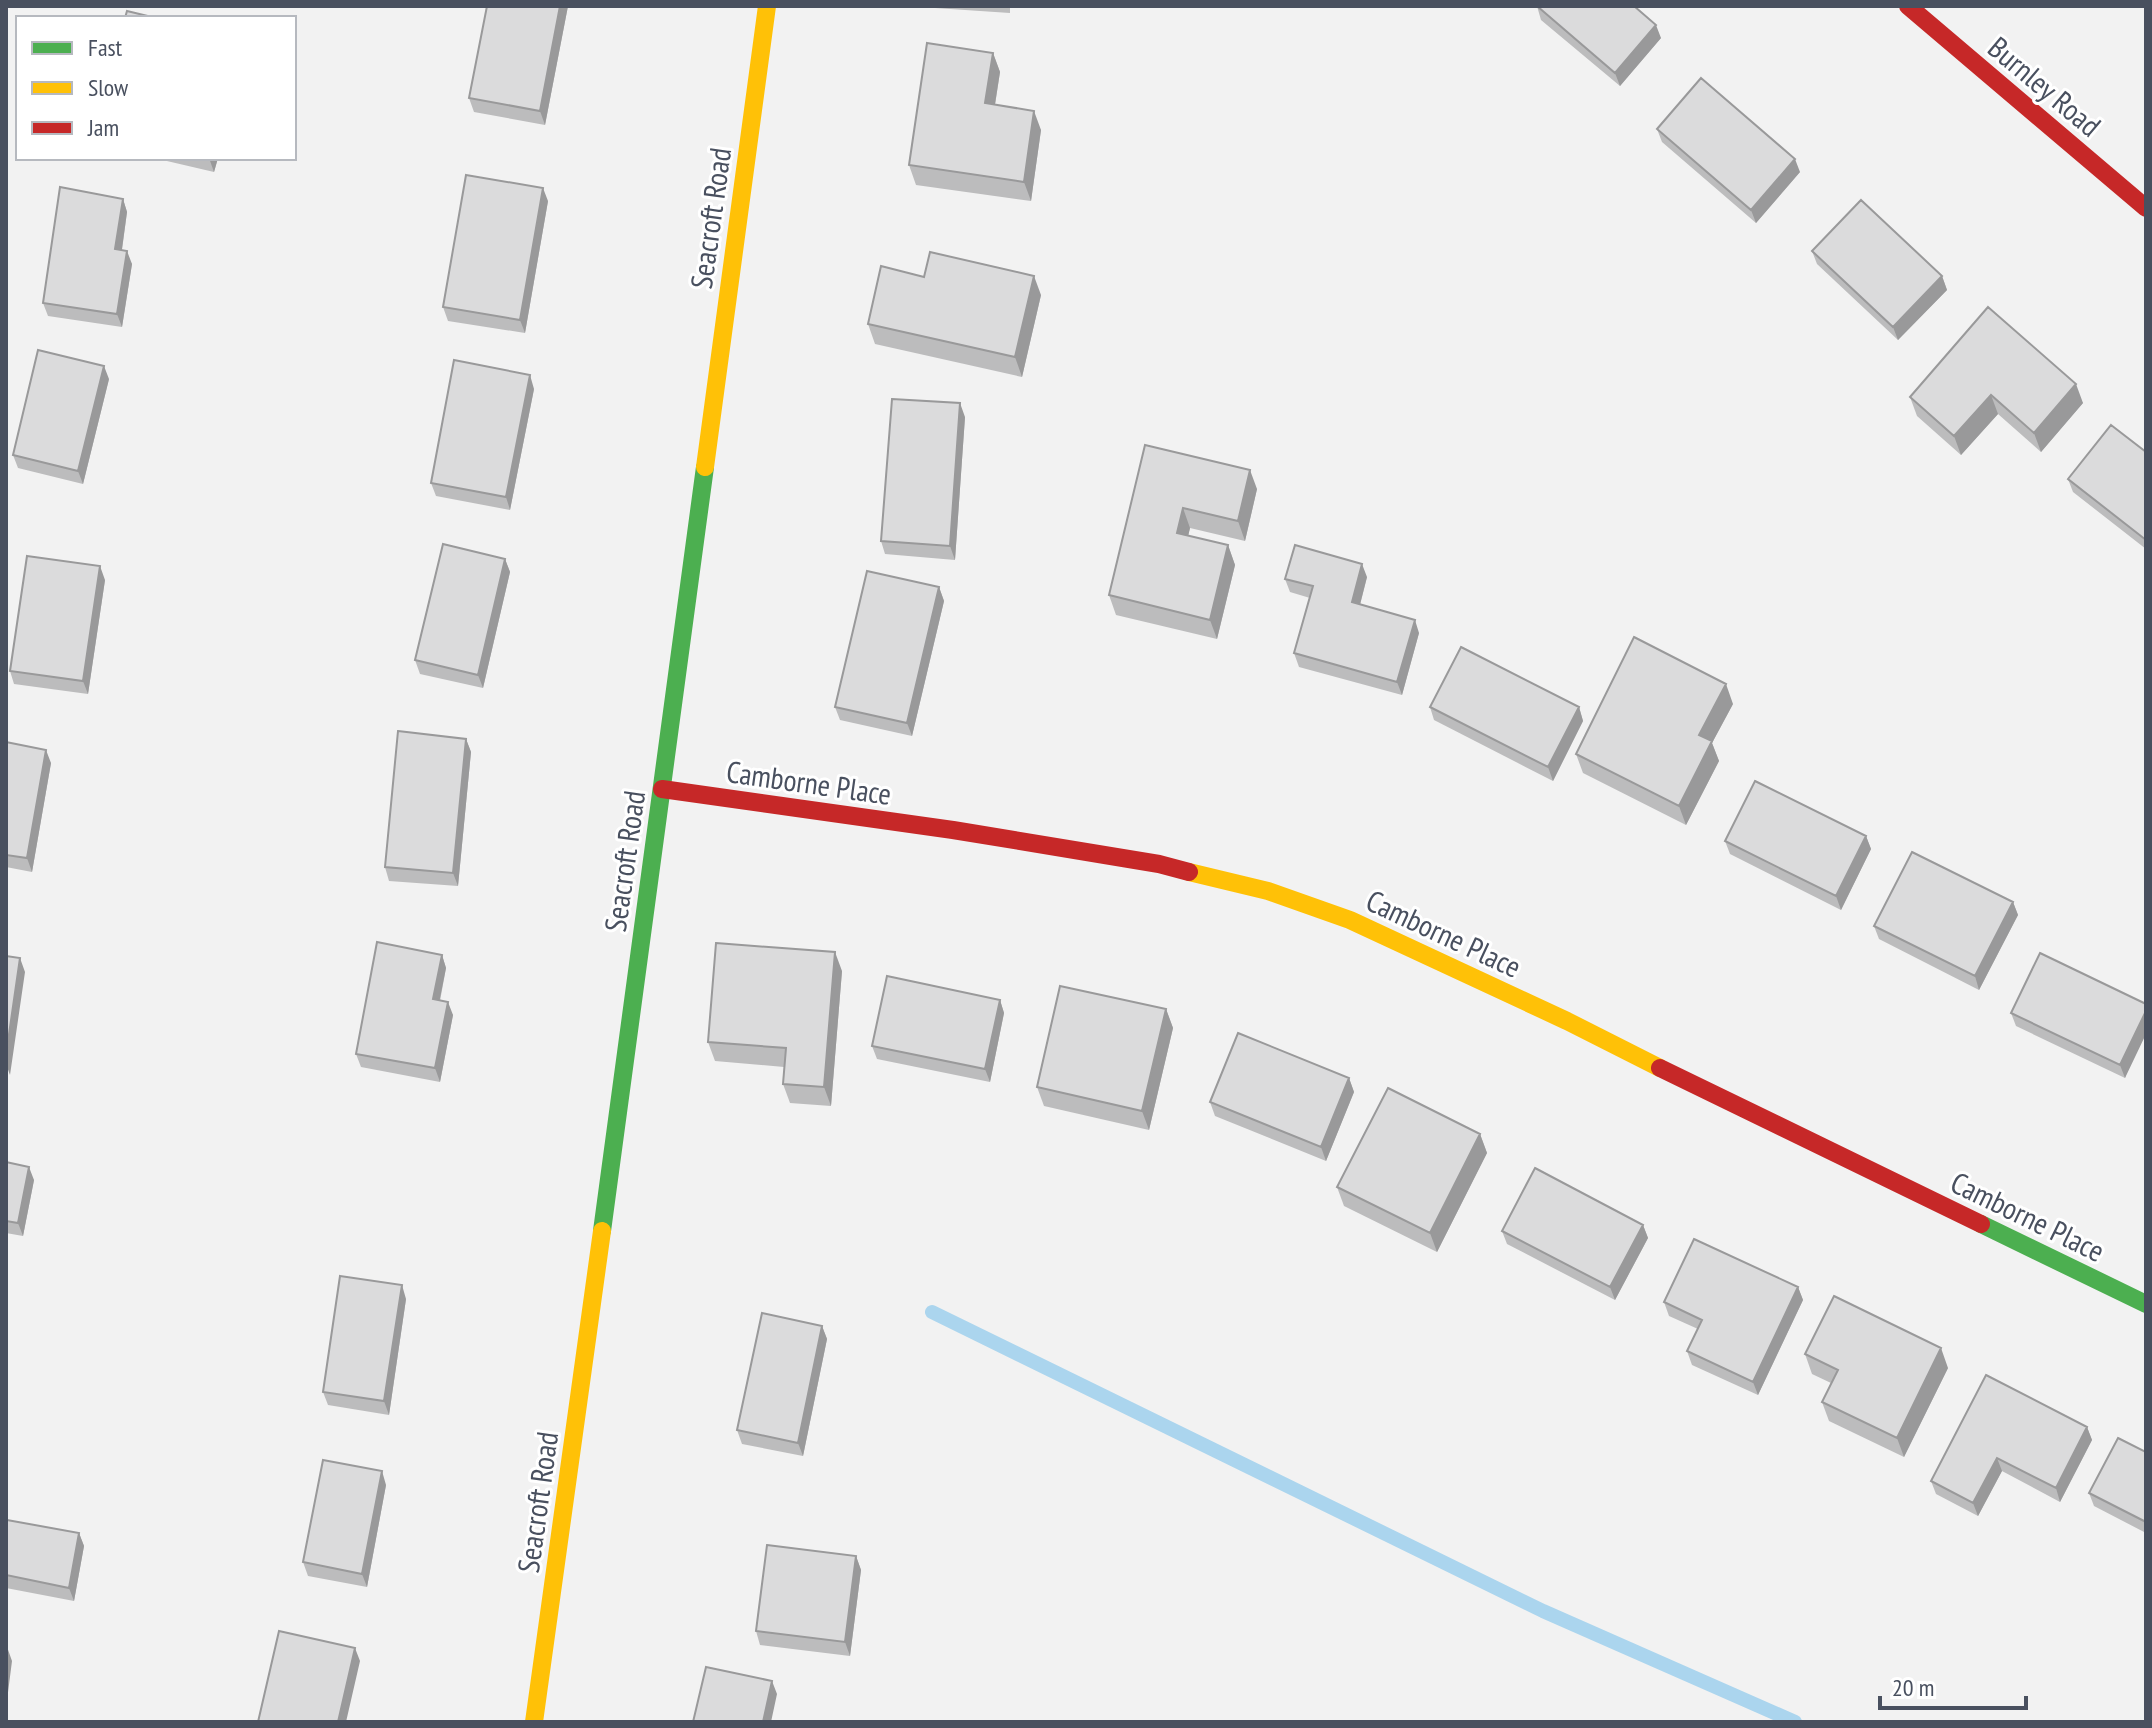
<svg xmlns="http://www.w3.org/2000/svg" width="2152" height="1728" font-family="'PT Sans Narrow',sans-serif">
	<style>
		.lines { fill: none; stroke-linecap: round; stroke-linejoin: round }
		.stream { stroke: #abd5ee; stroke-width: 14 }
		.fast { stroke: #4caf50; stroke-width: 18 }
		.slow { stroke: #ffc107; stroke-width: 18 }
		.jam { stroke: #c62828; stroke-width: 18 }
		.wall { fill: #bcbcbd }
		.shaded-wall { fill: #99999a }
		.building { fill: #dbdbdc; stroke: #99999a; stroke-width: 2 }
		.labels { text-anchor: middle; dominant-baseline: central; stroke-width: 6; stroke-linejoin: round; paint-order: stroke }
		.street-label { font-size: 30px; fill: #49505f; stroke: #fff }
	</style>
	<rect width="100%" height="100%" fill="#f2f2f2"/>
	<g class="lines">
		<path class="stream" d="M 932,1312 L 1543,1611 L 1795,1722"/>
		<path class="fast" d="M 1981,1224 L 2146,1304
			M 602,1231 L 705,467"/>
		<path class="slow" d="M 705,467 L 767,6
			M 1189,872 L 1268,891 L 1350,920 L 1567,1021 L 1660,1068
			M 534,1722 L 602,1231"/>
		<path class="jam" d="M 1908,6 L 2146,208
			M 662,789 L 953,830 L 1159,864 L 1189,872
			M 1660,1068 L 1981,1224"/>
	</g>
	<path class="wall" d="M 568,6 L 545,125 L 474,112 L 469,98 Z
		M 935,6 L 1010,6 L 1010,13 L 935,8 Z
		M 1537,6 L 1661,38 L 1620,86 L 1541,20 Z
		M 993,53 L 1000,72 L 995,105 L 1041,130 L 1031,201 L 916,185 L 909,165 Z
		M 1657,129 L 1800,172 L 1756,223 L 1662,142 Z
		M 154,158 L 218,158 L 214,172 Z
		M 123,199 L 127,212 L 122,250 L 132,264 L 122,327 L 48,316 L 43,303 Z
		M 548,201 L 525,333 L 448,321 L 443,307 Z
		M 1812,251 L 1942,276 L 1947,290 L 1898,340 L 1817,264 Z
		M 1041,295 L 1022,377 L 875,344 L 868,324 Z
		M 1988,307 L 2083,403 L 2041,452 L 1998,414 L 1961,455 L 1917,416 L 1910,397 Z
		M 109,379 L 83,484 L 18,468 L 13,455 Z
		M 534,389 L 510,510 L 436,496 L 431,483 Z
		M 965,417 L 955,560 L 885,554 L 881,541 Z
		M 1145,445 L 1257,489 L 1245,541 L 1190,528 L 1188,536 L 1228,545 L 1235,565 L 1217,639 L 1116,615 L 1109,595 Z
		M 2146,452 L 2146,549 L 2073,492 L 2068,479 Z
		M 505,559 L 510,572 L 483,688 L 420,674 L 415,660 Z
		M 1367,577 L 1360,605 L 1419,633 L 1402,695 L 1299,667 L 1294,653 L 1310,598 L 1290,592 L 1285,579 Z
		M 105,580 L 88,694 L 14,684 L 10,671 Z
		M 939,587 L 944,601 L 912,736 L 840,720 L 835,707 Z
		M 1733,704 L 1712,743 L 1719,761 L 1686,825 L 1583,773 L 1576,754 Z
		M 1430,707 L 1579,707 L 1583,721 L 1553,781 L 1434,720 Z
		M 466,739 L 471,752 L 458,886 L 389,881 L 385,867 Z
		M 6,742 L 51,763 L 32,872 L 6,867 Z
		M 1866,836 L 1871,849 L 1841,910 L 1730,854 L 1725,841 Z
		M 2013,902 L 2018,915 L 1979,990 L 1879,939 L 1874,926 Z
		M 442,955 L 446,968 L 440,1001 L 453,1015 L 440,1082 L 361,1067 L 356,1054 Z
		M 842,971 L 831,1106 L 790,1103 L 783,1084 L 784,1067 L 715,1061 L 708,1042 Z
		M 1000,1000 L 1004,1013 L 990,1082 L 877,1059 L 872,1046 Z
		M 2146,1004 L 2125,1078 L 2016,1026 L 2011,1013 Z
		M 1166,1009 L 1173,1028 L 1149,1130 L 1044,1106 L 1037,1087 Z
		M 1349,1078 L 1354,1092 L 1326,1161 L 1215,1116 L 1210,1102 Z
		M 1480,1134 L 1487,1153 L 1437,1252 L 1344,1206 L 1337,1187 Z
		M 6,1162 L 34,1180 L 23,1236 L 6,1233 Z
		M 1643,1225 L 1648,1238 L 1615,1300 L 1507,1244 L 1502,1231 Z
		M 1798,1287 L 1803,1300 L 1758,1395 L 1692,1365 L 1687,1351 L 1698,1329 L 1669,1316 L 1664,1302 Z
		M 406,1299 L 389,1415 L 328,1405 L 323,1392 Z
		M 822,1326 L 827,1339 L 803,1456 L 742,1444 L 737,1430 Z
		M 1805,1354 L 1948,1368 L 1904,1457 L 1829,1421 L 1822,1402 L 1831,1383 L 1812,1374 Z
		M 2087,1427 L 2092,1440 L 2060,1502 L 2002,1471 L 1978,1516 L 1936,1494 L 1931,1481 Z
		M 2146,1452 L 2146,1533 L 2094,1506 L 2089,1493 Z
		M 386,1485 L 367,1587 L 308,1576 L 303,1562 Z
		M 6,1525 L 79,1533 L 84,1546 L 74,1601 L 6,1588 Z
		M 856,1556 L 861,1570 L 850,1656 L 760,1645 L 756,1631 Z"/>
	<path class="shaded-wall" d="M 560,6 L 568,6 L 545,125 L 540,111 Z
		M 1656,25 L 1661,38 L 1620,86 L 1615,73 Z
		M 993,53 L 1000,72 L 992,123 L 985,103 Z
		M 1034,111 L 1041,130 L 1031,201 L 1024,182 Z
		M 209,158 L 218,158 L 214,172 Z
		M 1795,159 L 1800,172 L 1756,223 L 1751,210 Z
		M 543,188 L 548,201 L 525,333 L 520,320 Z
		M 123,199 L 127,212 L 120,263 L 115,249 Z
		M 127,251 L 132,264 L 122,327 L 117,314 Z
		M 1034,276 L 1041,295 L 1022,377 L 1015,357 Z
		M 1942,276 L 1947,290 L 1898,340 L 1893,327 Z
		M 104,366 L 109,379 L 83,484 L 78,471 Z
		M 530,375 L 534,389 L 510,510 L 506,497 Z
		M 2076,384 L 2083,403 L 2041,452 L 2034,433 Z
		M 1991,395 L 1998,414 L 1961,455 L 1954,436 Z
		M 960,403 L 965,417 L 955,560 L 950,546 Z
		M 1250,470 L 1257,489 L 1245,541 L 1238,521 Z
		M 1183,508 L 1190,528 L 1184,553 L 1177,533 Z
		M 1228,545 L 1235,565 L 1217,639 L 1210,620 Z
		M 505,559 L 510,572 L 483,688 L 478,675 Z
		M 1362,564 L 1367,577 L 1357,616 L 1352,602 Z
		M 100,566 L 105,580 L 88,694 L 83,681 Z
		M 939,587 L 944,601 L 912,736 L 907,723 Z
		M 1415,620 L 1419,633 L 1402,695 L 1397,682 Z
		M 1726,684 L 1733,704 L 1712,743 L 1719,761 L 1686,825 L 1679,806 L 1699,735 Z
		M 1579,707 L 1583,721 L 1553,781 L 1548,767 Z
		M 466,739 L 471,752 L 458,886 L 453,873 Z
		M 46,750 L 51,763 L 32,872 L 27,858 Z
		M 1866,836 L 1871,849 L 1841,910 L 1836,896 Z
		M 2013,902 L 2018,915 L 1979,990 L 1975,976 Z
		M 835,952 L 842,971 L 831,1106 L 824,1087 Z
		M 442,955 L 446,968 L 437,1013 L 433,999 Z
		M 20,958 L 25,972 L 10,1075 L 6,1064 L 6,1055 Z
		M 1000,1000 L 1004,1013 L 990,1082 L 985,1069 Z
		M 448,1002 L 453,1015 L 440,1082 L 435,1068 Z
		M 1166,1009 L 1173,1028 L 1149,1130 L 1142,1111 Z
		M 2146,1011 L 2146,1034 L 2125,1078 L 2120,1065 Z
		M 1349,1078 L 1354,1092 L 1326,1161 L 1321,1147 Z
		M 1480,1134 L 1487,1153 L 1437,1252 L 1430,1233 Z
		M 29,1167 L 34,1180 L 23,1236 L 18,1223 Z
		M 1643,1225 L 1648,1238 L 1615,1300 L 1610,1287 Z
		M 402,1285 L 406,1299 L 389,1415 L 384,1401 Z
		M 1798,1287 L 1803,1300 L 1758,1395 L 1753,1382 Z
		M 822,1326 L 827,1339 L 803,1456 L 798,1443 Z
		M 1941,1348 L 1948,1368 L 1904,1457 L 1897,1438 Z
		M 2087,1427 L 2092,1440 L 2060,1502 L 2056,1488 Z
		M 1997,1458 L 2002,1471 L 1978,1516 L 1973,1503 Z
		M 382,1471 L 386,1485 L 367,1587 L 362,1574 Z
		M 79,1533 L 84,1546 L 74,1601 L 69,1588 Z
		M 856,1556 L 861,1570 L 850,1656 L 845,1642 Z
		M 6,1644 L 12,1661 L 6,1708 Z
		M 355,1648 L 360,1661 L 346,1722 L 338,1722 Z
		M 772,1681 L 777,1694 L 771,1722 L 763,1722 Z"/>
	<path class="building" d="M 487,6 L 560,6 L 540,111 L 469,98 Z
		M 1537,6 L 1634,6 L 1656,25 L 1615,73 Z
		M 127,11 L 156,18 L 125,18 Z
		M 927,43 L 993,53 L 985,103 L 1034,111 L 1024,182 L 909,165 Z
		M 1701,78 L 1795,159 L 1751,210 L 1657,129 Z
		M 466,175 L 543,188 L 520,320 L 443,307 Z
		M 60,187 L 123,199 L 115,249 L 127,251 L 117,314 L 43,303 Z
		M 1861,200 L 1942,276 L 1893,327 L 1812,251 Z
		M 930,252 L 1034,276 L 1015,357 L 868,324 L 881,266 L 924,277 Z
		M 1988,307 L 2076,384 L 2034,433 L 1991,395 L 1954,436 L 1910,397 Z
		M 38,350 L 104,366 L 78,471 L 13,455 Z
		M 454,360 L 530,375 L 506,497 L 431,483 Z
		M 892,399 L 960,403 L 950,546 L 881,541 Z
		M 2111,425 L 2146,452 L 2146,540 L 2068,479 Z
		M 1145,445 L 1250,470 L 1238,521 L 1183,508 L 1177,533 L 1228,545 L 1210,620 L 1109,595 Z
		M 443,544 L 505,559 L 478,675 L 415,660 Z
		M 1295,545 L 1362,564 L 1352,602 L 1415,620 L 1397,682 L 1294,653 L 1313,586 L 1285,579 Z
		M 27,556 L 100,566 L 83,681 L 10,671 Z
		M 867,571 L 939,587 L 907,723 L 835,707 Z
		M 1634,637 L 1726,684 L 1699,735 L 1712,741 L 1679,806 L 1576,754 Z
		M 1461,647 L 1579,707 L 1548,767 L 1430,707 Z
		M 398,731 L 466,739 L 453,873 L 385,867 Z
		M 6,742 L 46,750 L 27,858 L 6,855 Z
		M 1755,781 L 1866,836 L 1836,896 L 1725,841 Z
		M 1912,852 L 2013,902 L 1975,976 L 1874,926 Z
		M 377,942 L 442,955 L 433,999 L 448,1002 L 435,1068 L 356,1054 Z
		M 716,943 L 835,952 L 824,1087 L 783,1084 L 786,1048 L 708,1042 Z
		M 2040,953 L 2146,1004 L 2146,1011 L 2120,1065 L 2011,1013 Z
		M 6,956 L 20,958 L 6,1055 Z
		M 887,976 L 1000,1000 L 985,1069 L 872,1046 Z
		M 1060,986 L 1166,1009 L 1142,1111 L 1037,1087 Z
		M 1238,1033 L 1349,1078 L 1321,1147 L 1210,1102 Z
		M 1388,1088 L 1480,1134 L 1430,1233 L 1337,1187 Z
		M 6,1162 L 29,1167 L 18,1223 L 6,1221 Z
		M 1535,1168 L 1643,1225 L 1610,1287 L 1502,1231 Z
		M 1694,1239 L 1798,1287 L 1753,1382 L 1687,1351 L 1702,1320 L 1664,1302 Z
		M 340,1276 L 402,1285 L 384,1401 L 323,1392 Z
		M 1834,1296 L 1941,1348 L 1897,1438 L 1822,1402 L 1838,1370 L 1805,1354 Z
		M 762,1313 L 822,1326 L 798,1443 L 737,1430 Z
		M 1986,1375 L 2087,1427 L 2056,1488 L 1997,1458 L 1973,1503 L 1931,1481 Z
		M 2118,1438 L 2146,1452 L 2146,1522 L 2089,1493 Z
		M 323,1460 L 382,1471 L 362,1574 L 303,1562 Z
		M 7,1520 L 79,1533 L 69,1588 L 6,1575 Z
		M 767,1545 L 856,1556 L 845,1642 L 756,1631 Z
		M 279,1631 L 355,1648 L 338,1722 L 258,1722 Z
		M 706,1667 L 772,1681 L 763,1722 L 693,1722 Z"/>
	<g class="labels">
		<g class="street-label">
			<text transform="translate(2045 86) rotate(40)">Burnley Road</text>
			<text transform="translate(710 218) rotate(-82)">Seacroft Road</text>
			<text transform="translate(809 782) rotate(8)">Camborne Place</text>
			<text transform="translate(624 861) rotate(-82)">Seacroft Road</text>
			<text transform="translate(1444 933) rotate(25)">Camborne Place</text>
			<text transform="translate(2028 1216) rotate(26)">Camborne Place</text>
			<text transform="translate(537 1502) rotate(-82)">Seacroft Road</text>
		</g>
	</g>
	<rect width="2152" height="1728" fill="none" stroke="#49505f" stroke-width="16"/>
	<rect x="16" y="16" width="280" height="144" fill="#ffffff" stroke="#b6b9bf" stroke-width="2"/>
	<rect x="32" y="42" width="40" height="12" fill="#4caf50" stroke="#b6b9bf" stroke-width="2"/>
	<text x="88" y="56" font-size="24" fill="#49505f">Fast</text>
	<rect x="32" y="82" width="40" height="12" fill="#ffc107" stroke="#b6b9bf" stroke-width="2"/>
	<text x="88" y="96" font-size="24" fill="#49505f">Slow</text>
	<rect x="32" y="122" width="40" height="12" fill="#c62828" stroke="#b6b9bf" stroke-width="2"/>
	<text x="88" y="136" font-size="24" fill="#49505f">Jam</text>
	<path d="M1880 1696v12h146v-12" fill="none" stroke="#49505f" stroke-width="4"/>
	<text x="1892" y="1696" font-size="24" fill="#49505f" stroke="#ffffff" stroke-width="6" paint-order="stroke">20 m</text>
</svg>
